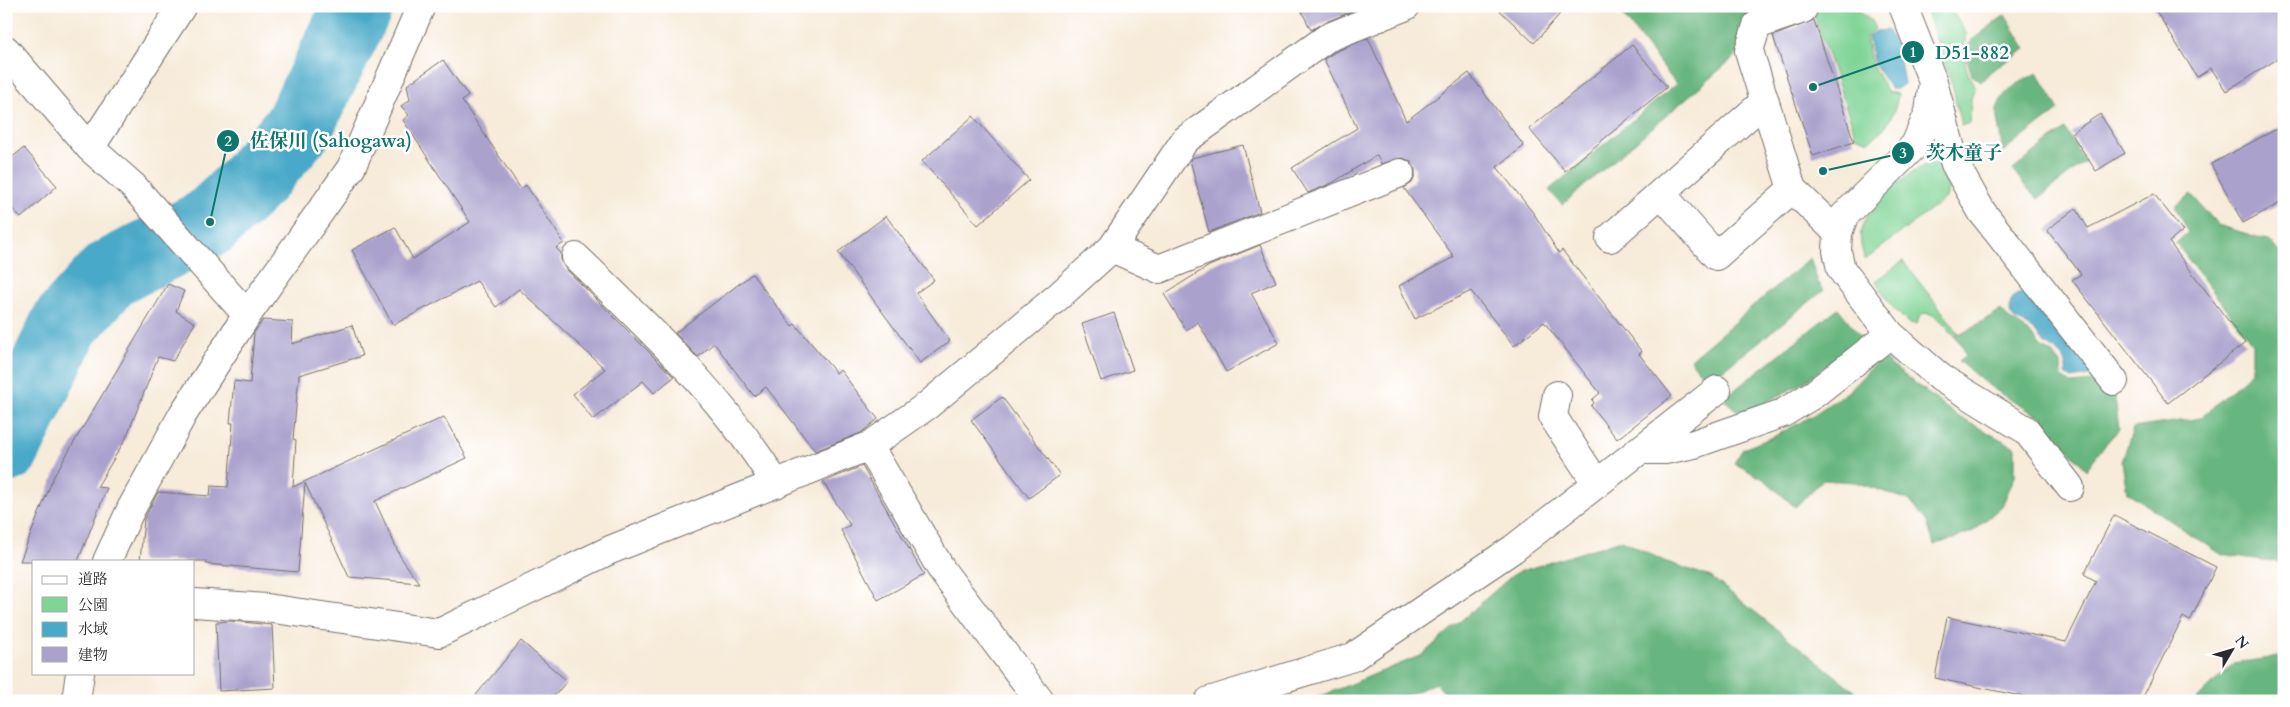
<svg xmlns="http://www.w3.org/2000/svg" width="2290" height="707" font-family="Cardo,'Noto Serif JP',serif">
	<style>
		.green { fill: #80d496; stroke: #568060 }
		.forest { fill: #68b67f; stroke: #4a7055 }
		.water { fill: #49a9c8; stroke: #3a6a7a }
		.lines { fill: none; stroke-linecap: round; stroke-linejoin: round }
		.river { stroke: #49a9c8; stroke-width: 70 }
		.building { fill: #aaa2cd }
		.minor-casing { stroke: #726e68; stroke-width: 30 }
		.minor { stroke: #fff; stroke-width: 28 }
		.leader { fill: none; stroke: #0f766e; stroke-width: 2 }
		.callout-dot { fill: #0f766e; stroke: #fff; stroke-width: 2 }
		.mark-label { font-size: 15px; text-anchor: middle; font-weight: bold; fill: #fff }
		.callout-label { font-size: 19px; text-anchor: middle; font-weight: bold; fill: #0f766e; stroke: #fff; stroke-width: 5; stroke-linejoin: round; paint-order: stroke }
	</style>
	<rect width="100%" height="100%" fill="#fff"/>
	<filter id="ink" filterUnits="userSpaceOnUse"><feTurbulence type="fractalNoise" baseFrequency=".02" numOctaves="2"/><feDisplacementMap in="SourceGraphic" scale="10" xChannelSelector="R" yChannelSelector="G"/><feConvolveMatrix kernelMatrix="1 2 1 2 8 2 1 2 1" color-interpolation-filters="sRGB"/></filter>
	<filter id="wash" filterUnits="userSpaceOnUse"><feTurbulence type="fractalNoise" baseFrequency=".0096" numOctaves="4" result="noise"/><feDisplacementMap in="SourceGraphic" scale="20" xChannelSelector="R" yChannelSelector="G"/><feGaussianBlur stdDeviation="1.12" result="paint"/><feColorMatrix in="noise" values="0 0 0 0 0 0 0 0 0 0 0 0 0 0 0 0 0 1.4 0 .05"/><feComposite in="paint" operator="in"/></filter>
	<g filter="url(#wash)">
		<rect width="100%" height="100%" fill="#f7ebd9"/>
		<path class="green" d="M 1818,6 L 1855,6 L 1871,21 L 1875,29 L 1866,37 L 1872,65 L 1888,92 L 1898,94 C 1895,116 1887,128 1869,141 L 1856,136 L 1812,9 Z
			M 1925,6 L 1949,6 L 1967,35 C 1961,55 1965,69 1975,87 L 1971,99 L 1970,123 L 1961,126 L 1953,88 Z
			M 1930,162 L 1942,167 L 1950,184 L 1946,198 L 1865,260 C 1862,250 1859,240 1861,230 C 1867,204 1908,174 1930,162 Z
			M 1903,261 L 1958,332 L 1953,334 C 1945,325 1933,308 1920,315 L 1917,324 L 1908,323 L 1888,302 L 1876,281 Z"/>
		<path class="forest" d="M 1620,6 L 1794,6 L 1562,205 L 1549,190 L 1676,84 L 1620,12 Z
			M 2005,15 L 2026,49 L 1991,71 L 1981,82 L 1972,75 L 1965,53 L 1972,40 Z
			M 2038,73 L 2059,110 L 2003,152 L 1996,112 C 2002,90 2018,83 2038,73 Z
			M 2065,129 L 2085,162 L 2038,199 L 2025,186 L 2013,170 Z
			M 2191,194 L 2218,225 L 2267,240 L 2280,252 L 2284,249 L 2284,563 L 2221,554 L 2127,492 L 2122,462 L 2133,428 L 2201,418 L 2252,372 L 2252,343 L 2176,243 L 2188,232 L 2175,207 Z
			M 1810,258 L 1818,282 L 1824,290 L 1708,382 L 1690,360 Z
			M 1838,308 L 1862,338 L 1805,382 L 1770,400 L 1740,413 L 1723,399 Z
			M 2001,310 L 2009,319 L 2028,331 L 2041,347 L 2053,354 L 2061,364 L 2062,377 L 2071,384 L 2104,381 L 2115,398 L 2119,429 L 2103,447 L 2086,470 L 2041,417 L 2010,400 L 1984,382 L 1959,361 L 1965,356 L 1963,346 L 1954,336 L 1958,333 L 1963,333 Z
			M 1881,357 L 1957,416 L 2015,447 L 2015,476 L 2002,506 L 1972,532 L 1934,545 L 1927,522 L 1909,500 L 1855,482 L 1823,480 L 1795,507 L 1765,480 L 1734,463 L 1743,449 L 1773,437 L 1810,417 L 1849,391 Z
			M 1622,540 L 1664,561 L 1711,577 L 1867,701 L 1451,701 L 1436,683 L 1393,701 L 1309,701 L 1422,655 L 1515,573 Z
			M 2284,656 L 2284,701 L 2195,701 L 2234,663 Z"/>
		<path class="water" d="M 1887,30 L 1898,49 L 1904,84 L 1897,89 L 1891,89 L 1874,64 L 1868,37 L 1876,31 Z
			M 2036,290 L 2096,375 L 2071,379 L 2066,374 C 2067,353 2057,353 2043,342 C 2038,337 2035,331 2030,327 C 2025,323 2018,323 2013,318 C 2010,315 2010,311 2010,307 C 2011,292 2024,291 2036,290 Z"/>
		<g class="lines">
			<path class="river" d="M 6,448 L 65,324 L 110,274 L 210,222 L 248,186 L 298,127 L 358,6"/>
		</g>
		<g id="blocks">
			<path class="building" d="M 1299,6 L 1353,6 L 1355,10 L 1321,24 L 1311,30 Z
				M 1495,6 L 1567,6 L 1534,43 Z
				M 2153,6 L 2284,6 L 2284,55 L 2226,91 L 2211,68 L 2197,77 Z
				M 1814,20 L 1854,142 L 1813,156 L 1773,36 Z
				M 1368,38 L 1406,121 L 1469,73 L 1524,146 L 1497,167 L 1534,214 L 1559,253 L 1562,250 L 1642,352 L 1639,354 L 1672,396 L 1617,439 L 1591,406 L 1594,403 L 1592,400 L 1600,393 L 1544,322 L 1514,346 L 1471,291 L 1415,319 L 1399,286 L 1454,257 L 1404,188 L 1412,183 L 1415,176 L 1415,168 L 1410,161 L 1402,158 L 1381,164 L 1377,155 L 1332,183 L 1308,193 L 1292,168 L 1357,128 L 1324,59 L 1335,52 Z
				M 1632,45 L 1667,87 L 1565,171 L 1529,129 Z
				M 443,60 L 468,96 L 462,101 L 521,189 L 526,185 L 564,243 L 556,248 L 561,253 L 561,261 L 565,268 L 674,377 L 654,393 L 643,381 L 593,420 L 573,394 L 605,369 L 519,289 L 496,307 L 477,281 L 393,325 L 352,250 L 395,227 L 413,259 L 470,222 L 403,120 L 409,115 L 401,106 L 410,100 L 407,85 Z
				M 2100,114 L 2125,153 L 2096,171 L 2071,133 Z
				M 973,116 L 1029,180 L 978,225 L 922,161 Z
				M 2284,125 L 2284,201 L 2243,223 L 2211,164 Z
				M 1243,145 L 1260,212 L 1209,232 L 1190,160 L 1192,158 Z
				M 24,148 L 57,186 L 21,218 L 6,202 L 6,162 Z
				M 2154,194 L 2183,231 L 2169,242 L 2245,343 L 2168,403 L 2072,280 L 2081,274 L 2047,230 L 2076,208 L 2088,228 Z
				M 886,216 L 934,280 L 916,293 L 950,341 L 920,363 L 838,252 Z
				M 1260,245 L 1276,282 L 1251,293 L 1279,343 L 1226,372 L 1198,322 L 1186,330 L 1164,294 L 1209,266 Z
				M 752,274 L 792,326 L 795,324 L 836,373 L 840,370 L 878,419 L 861,433 L 815,451 L 766,387 L 754,396 L 714,343 L 698,357 L 675,333 Z
				M 168,284 L 184,291 L 176,311 L 195,323 L 173,361 L 158,357 L 126,438 L 97,487 L 107,488 L 78,561 L 20,561 L 54,476 Z
				M 1114,313 L 1133,370 L 1101,381 L 1082,324 Z
				M 263,320 L 293,322 L 292,344 L 352,325 L 362,356 L 299,375 L 293,439 L 296,440 L 293,487 L 444,417 L 467,458 L 375,501 L 400,556 L 419,583 L 349,577 L 305,483 L 298,572 L 206,564 L 206,561 L 140,561 L 144,519 L 158,492 L 210,496 L 211,486 L 228,487 L 233,423 L 230,423 L 234,381 L 250,383 L 254,333 Z
				M 1002,397 L 1060,475 L 1029,498 L 971,420 Z
				M 862,466 L 924,575 L 878,600 L 841,530 L 850,525 L 823,482 Z
				M 2114,515 L 2216,567 L 2190,621 L 2183,617 L 2141,701 L 2044,701 L 1935,678 L 1947,617 L 2066,642 L 2096,581 L 2084,574 Z
				M 231,621 L 272,625 L 275,688 L 219,691 L 216,622 Z
				M 521,641 L 567,681 L 550,701 L 471,701 Z"/>
		</g>
	</g>
	<g filter="url(#ink)">
		<use href="#blocks" fill-opacity="0" stroke="#726e68" stroke-width="1"/>
		<g class="lines">
			<defs>
				<path id="minor" d="M 1903,6 L 1933,82 L 1955,164 L 1982,212 L 2114,381
					M 1803,9 L 1757,25 L 1749,51 L 1792,189 L 1838,233
					M 6,50 L 90,148 L 133,186 L 247,315
					M 1933,82 L 1929,112 L 1915,145 L 1844,216 L 1838,233 L 1837,251 L 1841,269 L 1890,334 L 1941,378 L 2026,430 L 2070,487
					M 90,148 L 182,6
					M 1661,193 L 1716,256 L 1792,189
					M 1610,238 L 1765,101
					M 1112,248 L 1159,269 L 1400,173
					M 576,257 C 650,329 722,395 776,484
					M 1557,395 L 1553,417 L 1597,484
					M 869,446 L 943,572 L 1040,701
					M 1639,450 L 1665,450 L 1694,444 L 1783,413 L 1814,394 L 1890,334
					M 107,561 L 131,509 L 183,414 L 247,315 L 351,168 L 421,6
					M 194,603 L 267,608 L 439,633 L 610,550 L 869,446 L 928,405 L 1060,295 L 1112,248 L 1185,140 L 1327,38 L 1406,6
					M 76,701 L 80,673
					M 1209,701 L 1353,657 L 1513,549 L 1717,390"/>
			</defs>
			<use href="#minor" class="minor-casing"/>
			<use href="#minor" class="minor"/>
		</g>
	</g>
	<path class="leader" d="M1813 87L1913 52M210 222L228 141M1823 171L1903 153"/>
	<g class="callout-dot">
		<circle cx="1813" cy="87" r="5"/>
		<circle cx="210" cy="222" r="5"/>
		<circle cx="1823" cy="171" r="5"/>
		<circle cx="1913" cy="52" r="12"/>
		<circle cx="228" cy="141" r="12"/>
		<circle cx="1903" cy="153" r="12"/>
	</g>
	<g class="mark-label">
		<text x="1913" y="57">1</text>
		<text x="228" y="146">2</text>
		<text x="1903" y="158">3</text>
	</g>
	<g class="callout-label">
		<text x="1972" y="59">D51-882</text>
		<text x="331" y="147">佐保川 (Sahogawa)</text>
		<text x="1964" y="159">茨木童子</text>
	</g>
	<rect width="2290" height="707" fill="none" stroke="#fff" stroke-width="25"/>
	<rect x="32" y="560" width="162" height="115" fill="#ffffff" stroke="#aaaaaa"/>
	<rect x="42" y="576" width="25" height="8" fill="#ffffff" stroke="#aaaaaa"/>
	<text x="78" y="584" font-size="15" fill="#2b2b2b">道路</text>
	<rect x="42" y="597" width="25" height="15" fill="#80d496" stroke="#aaaaaa"/>
	<text x="78" y="610" font-size="15" fill="#2b2b2b">公園</text>
	<rect x="42" y="622" width="25" height="15" fill="#49a9c8" stroke="#aaaaaa"/>
	<text x="78" y="634" font-size="15" fill="#2b2b2b">水域</text>
	<rect x="42" y="647" width="25" height="15" fill="#aaa2cd" stroke="#aaaaaa"/>
	<text x="78" y="660" font-size="15" fill="#2b2b2b">建物</text>
	<g transform="translate(2232 650) rotate(52)" stroke="#ffffff" stroke-width="4" paint-order="stroke">
	<path d="M0-4L9 19L0 12L-9 19Z" fill="#2b2b2b"/>
	<text y="-8" font-size="14" font-weight="bold" text-anchor="middle" fill="#2b2b2b">N</text>
	</g>
</svg>
